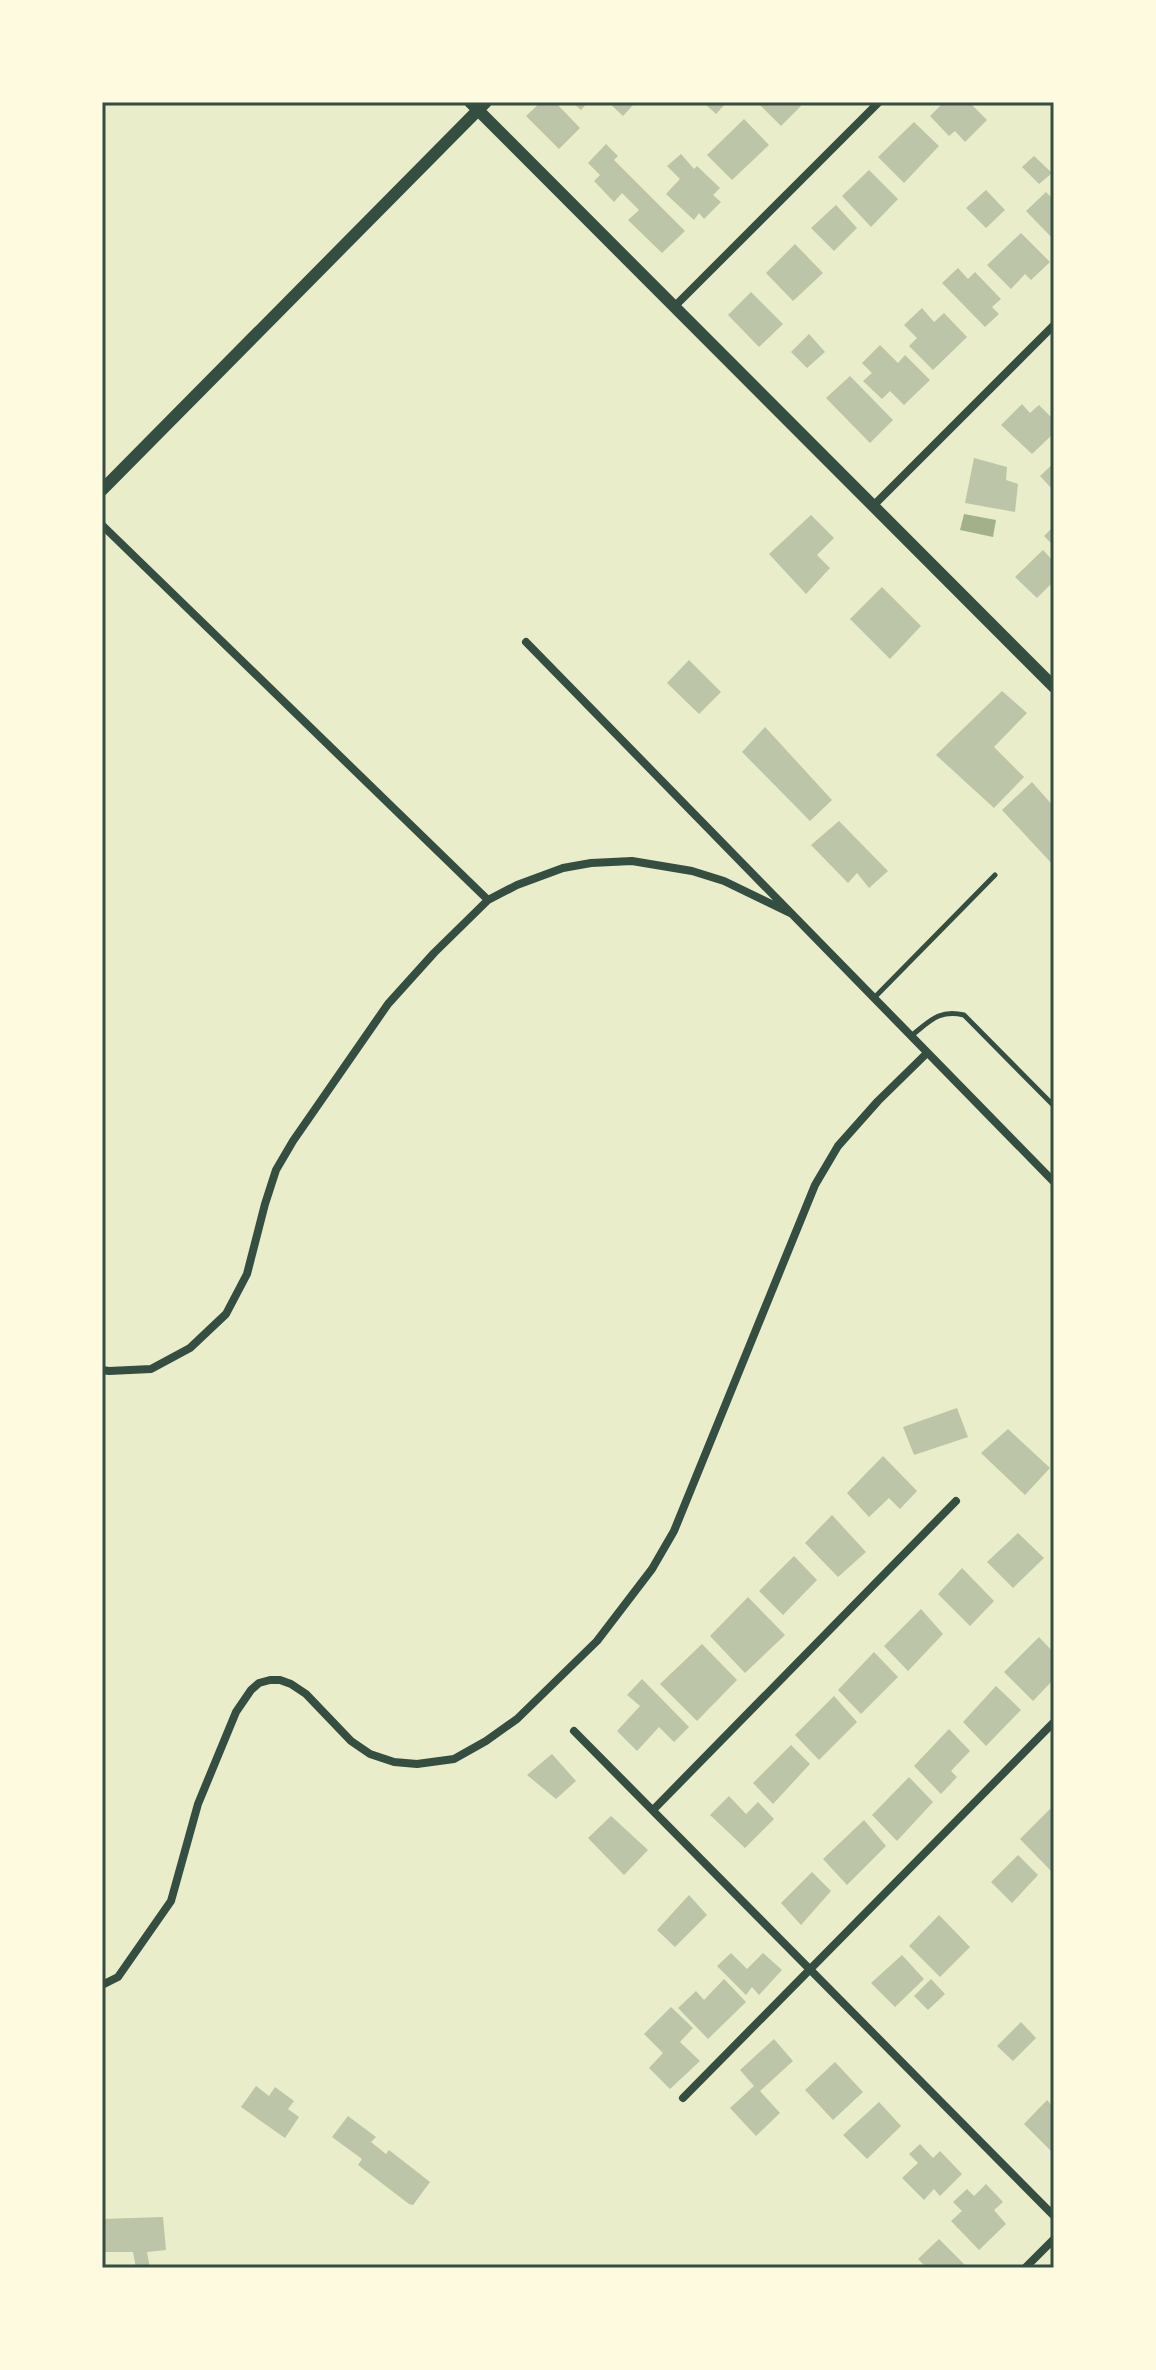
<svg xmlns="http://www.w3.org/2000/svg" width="1156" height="2370" font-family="Inter,sans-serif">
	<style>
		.water { fill: #a3b18a }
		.building { fill: #bcc5a7 }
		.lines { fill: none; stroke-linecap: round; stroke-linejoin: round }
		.service { stroke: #344e41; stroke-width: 5 }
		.minor { stroke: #344e41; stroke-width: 8 }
		.tertiary { stroke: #344e41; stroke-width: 12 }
		.neatline { fill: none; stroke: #344e41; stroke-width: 3 }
	</style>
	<rect width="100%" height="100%" fill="#e9edc9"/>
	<path class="water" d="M 964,514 L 996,520 L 993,537 L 960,530 Z"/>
	<path class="building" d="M 541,102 L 555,102 L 580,128 L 559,149 L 526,116 Z
		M 572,102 L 588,102 L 581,110 Z
		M 608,102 L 632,102 L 634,104 L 623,116 Z
		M 703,102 L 727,102 L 716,114 Z
		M 757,102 L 798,102 L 801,106 L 781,126 Z
		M 944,102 L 969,102 L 987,120 L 965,142 L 955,131 L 949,136 L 930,116 Z
		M 744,119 L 769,145 L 732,180 L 707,155 Z
		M 914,122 L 939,146 L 904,183 L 878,157 Z
		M 606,144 L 618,156 L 614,160 L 685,231 L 662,253 L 628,220 L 639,210 L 622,193 L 614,202 L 594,181 L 600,175 L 588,163 Z
		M 681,154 L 694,169 L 697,166 L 720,188 L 713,195 L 721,202 L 704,219 L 699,213 L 694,220 L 666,194 L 680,179 L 667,166 Z
		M 1034,156 L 1052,173 L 1039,184 L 1022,167 Z
		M 869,170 L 898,199 L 871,227 L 842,196 Z
		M 986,190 L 1005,210 L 986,228 L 966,208 Z
		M 1046,192 L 1051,197 L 1054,194 L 1054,240 L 1026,211 Z
		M 836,205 L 857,228 L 834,251 L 811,228 Z
		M 1021,233 L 1050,262 L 1031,280 L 1025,274 L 1011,289 L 987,265 Z
		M 795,244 L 823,273 L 793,301 L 766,273 Z
		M 958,268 L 968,279 L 975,272 L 1001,299 L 992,307 L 999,314 L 985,327 L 942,283 Z
		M 751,292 L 783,324 L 759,347 L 728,315 Z
		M 922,308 L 934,322 L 944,313 L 967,337 L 933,370 L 909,346 L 917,338 L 904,325 Z
		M 809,334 L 825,352 L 807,368 L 791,352 Z
		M 880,345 L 898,363 L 905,355 L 930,380 L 904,405 L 890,391 L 882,399 L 863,381 L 872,373 L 862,363 Z
		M 850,376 L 893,420 L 870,443 L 826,398 Z
		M 1022,404 L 1030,413 L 1039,405 L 1054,420 L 1054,433 L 1032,454 L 1001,425 Z
		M 974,458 L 1007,467 L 1006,480 L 1018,484 L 1015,512 L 965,503 Z
		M 1054,463 L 1054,491 L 1040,476 Z
		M 811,515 L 834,538 L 817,555 L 830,568 L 806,594 L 769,554 Z
		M 1054,526 L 1054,546 L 1044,536 Z
		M 1043,550 L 1054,562 L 1054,581 L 1037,598 L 1015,577 Z
		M 882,587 L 921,626 L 890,659 L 850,619 Z
		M 689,660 L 721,692 L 699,714 L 667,683 Z
		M 1002,691 L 1027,713 L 994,747 L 1024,777 L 994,808 L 936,755 Z
		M 765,727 L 832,800 L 810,821 L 742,752 Z
		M 1032,782 L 1054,807 L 1054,866 L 1002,810 Z
		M 839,821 L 888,871 L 869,888 L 857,873 L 848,883 L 811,845 Z
		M 957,1408 L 968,1437 L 914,1455 L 903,1427 Z
		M 1008,1429 L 1050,1468 L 1025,1495 L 981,1453 Z
		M 883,1456 L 917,1491 L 900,1509 L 889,1498 L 869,1517 L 847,1493 Z
		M 832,1515 L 866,1552 L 838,1577 L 805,1543 Z
		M 1018,1533 L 1044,1558 L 1013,1588 L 987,1562 Z
		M 794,1556 L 817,1580 L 783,1615 L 759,1591 Z
		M 962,1568 L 994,1601 L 970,1626 L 938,1594 Z
		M 748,1597 L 785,1635 L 745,1673 L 710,1636 Z
		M 921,1609 L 943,1634 L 908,1671 L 884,1646 Z
		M 1039,1637 L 1054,1653 L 1054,1679 L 1033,1701 L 1004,1672 Z
		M 702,1644 L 737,1680 L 697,1721 L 660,1684 Z
		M 874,1652 L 898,1677 L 861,1714 L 838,1690 Z
		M 642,1679 L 689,1727 L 674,1742 L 659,1727 L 637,1751 L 617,1731 L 640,1706 L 627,1695 Z
		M 996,1686 L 1021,1710 L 986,1746 L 963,1722 Z
		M 834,1696 L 857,1722 L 819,1760 L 795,1735 Z
		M 949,1729 L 970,1751 L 951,1771 L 957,1777 L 941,1794 L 914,1766 Z
		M 791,1745 L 810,1764 L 773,1804 L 753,1783 Z
		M 552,1754 L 576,1781 L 556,1799 L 527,1775 Z
		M 909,1777 L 933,1802 L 897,1841 L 872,1815 Z
		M 729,1796 L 746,1814 L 758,1802 L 774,1819 L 745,1848 L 710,1815 Z
		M 1050,1809 L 1054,1813 L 1054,1870 L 1052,1872 L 1020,1839 Z
		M 611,1816 L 648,1850 L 624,1875 L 588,1838 Z
		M 864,1820 L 886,1846 L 847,1885 L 823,1859 Z
		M 1018,1855 L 1038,1875 L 1012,1903 L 991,1882 Z
		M 812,1872 L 831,1891 L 801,1925 L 781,1903 Z
		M 689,1895 L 707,1915 L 675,1947 L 657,1930 Z
		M 939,1915 L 970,1947 L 940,1977 L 909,1946 Z
		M 731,1953 L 747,1969 L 763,1953 L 782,1970 L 759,1995 L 752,1987 L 746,1995 L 717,1966 Z
		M 902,1955 L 924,1979 L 895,2007 L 871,1983 Z
		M 724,1979 L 746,2002 L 708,2039 L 678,2008 L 696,1991 L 704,2000 Z
		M 931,1979 L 945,1994 L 928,2010 L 914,1996 Z
		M 671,2007 L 693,2028 L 680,2042 L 700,2061 L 670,2089 L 649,2068 L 663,2053 L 644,2034 Z
		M 1021,2022 L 1036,2038 L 1013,2061 L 997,2046 Z
		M 774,2039 L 793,2061 L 760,2091 L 780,2113 L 756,2136 L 730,2108 L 754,2086 L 740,2070 Z
		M 835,2062 L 863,2092 L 833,2120 L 805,2090 Z
		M 256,2086 L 269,2096 L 275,2087 L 294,2101 L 288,2109 L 299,2117 L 285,2138 L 241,2107 Z
		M 1047,2100 L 1054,2108 L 1054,2154 L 1024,2124 Z
		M 879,2102 L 901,2126 L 867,2159 L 843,2135 Z
		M 348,2116 L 376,2137 L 371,2142 L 386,2154 L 389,2150 L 430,2182 L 413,2205 L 409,2204 L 358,2165 L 362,2159 L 332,2137 Z
		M 920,2144 L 933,2158 L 940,2151 L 962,2174 L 940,2196 L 934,2189 L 924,2200 L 902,2178 L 918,2163 L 909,2154 Z
		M 986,2184 L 1003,2202 L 994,2210 L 1006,2224 L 979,2250 L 951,2221 L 962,2211 L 953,2202 L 967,2189 L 974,2196 Z
		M 163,2217 L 166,2250 L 147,2252 L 150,2268 L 136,2268 L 133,2252 L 102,2252 L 102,2219 Z
		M 939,2239 L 965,2265 L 961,2268 L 927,2268 L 918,2259 Z"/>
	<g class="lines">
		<path class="service" d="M 874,998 L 995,875
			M 911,1036 C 930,1021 939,1009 964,1015 L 1054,1106"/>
		<path class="minor" d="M 675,306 L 879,102
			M 874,505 L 1054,325
			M 102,525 L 488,900
			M 526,642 L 1054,1182
			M 102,1370 L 109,1371 L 151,1369 L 190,1348 L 226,1314 L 247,1274 L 265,1204 L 276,1170 L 293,1141 L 388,1004 L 434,953 L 488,900 L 517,885 L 563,868 L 591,863 L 632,861 L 692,871 L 724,881 L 790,913
			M 574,1731 L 1054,2216
			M 653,1810 L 956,1501
			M 102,1985 L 118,1977 L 171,1901 L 198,1804 L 236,1712 L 251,1690 L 259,1683 L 270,1680 L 280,1680 L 291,1684 L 306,1694 L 351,1741 L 370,1754 L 394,1762 L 417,1764 L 454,1759 L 486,1741 L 517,1719 L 597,1641 L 652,1569 L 674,1531 L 815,1185 L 838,1146 L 878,1101 L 927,1053
			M 683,2098 L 1054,1722
			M 1025,2268 L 1054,2239"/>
		<path class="tertiary" d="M 470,102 L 1054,687
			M 102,490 L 486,102"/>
	</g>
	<rect width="1156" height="2370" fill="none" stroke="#fefae0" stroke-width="208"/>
	<rect x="104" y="104" width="948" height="2162" class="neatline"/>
</svg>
